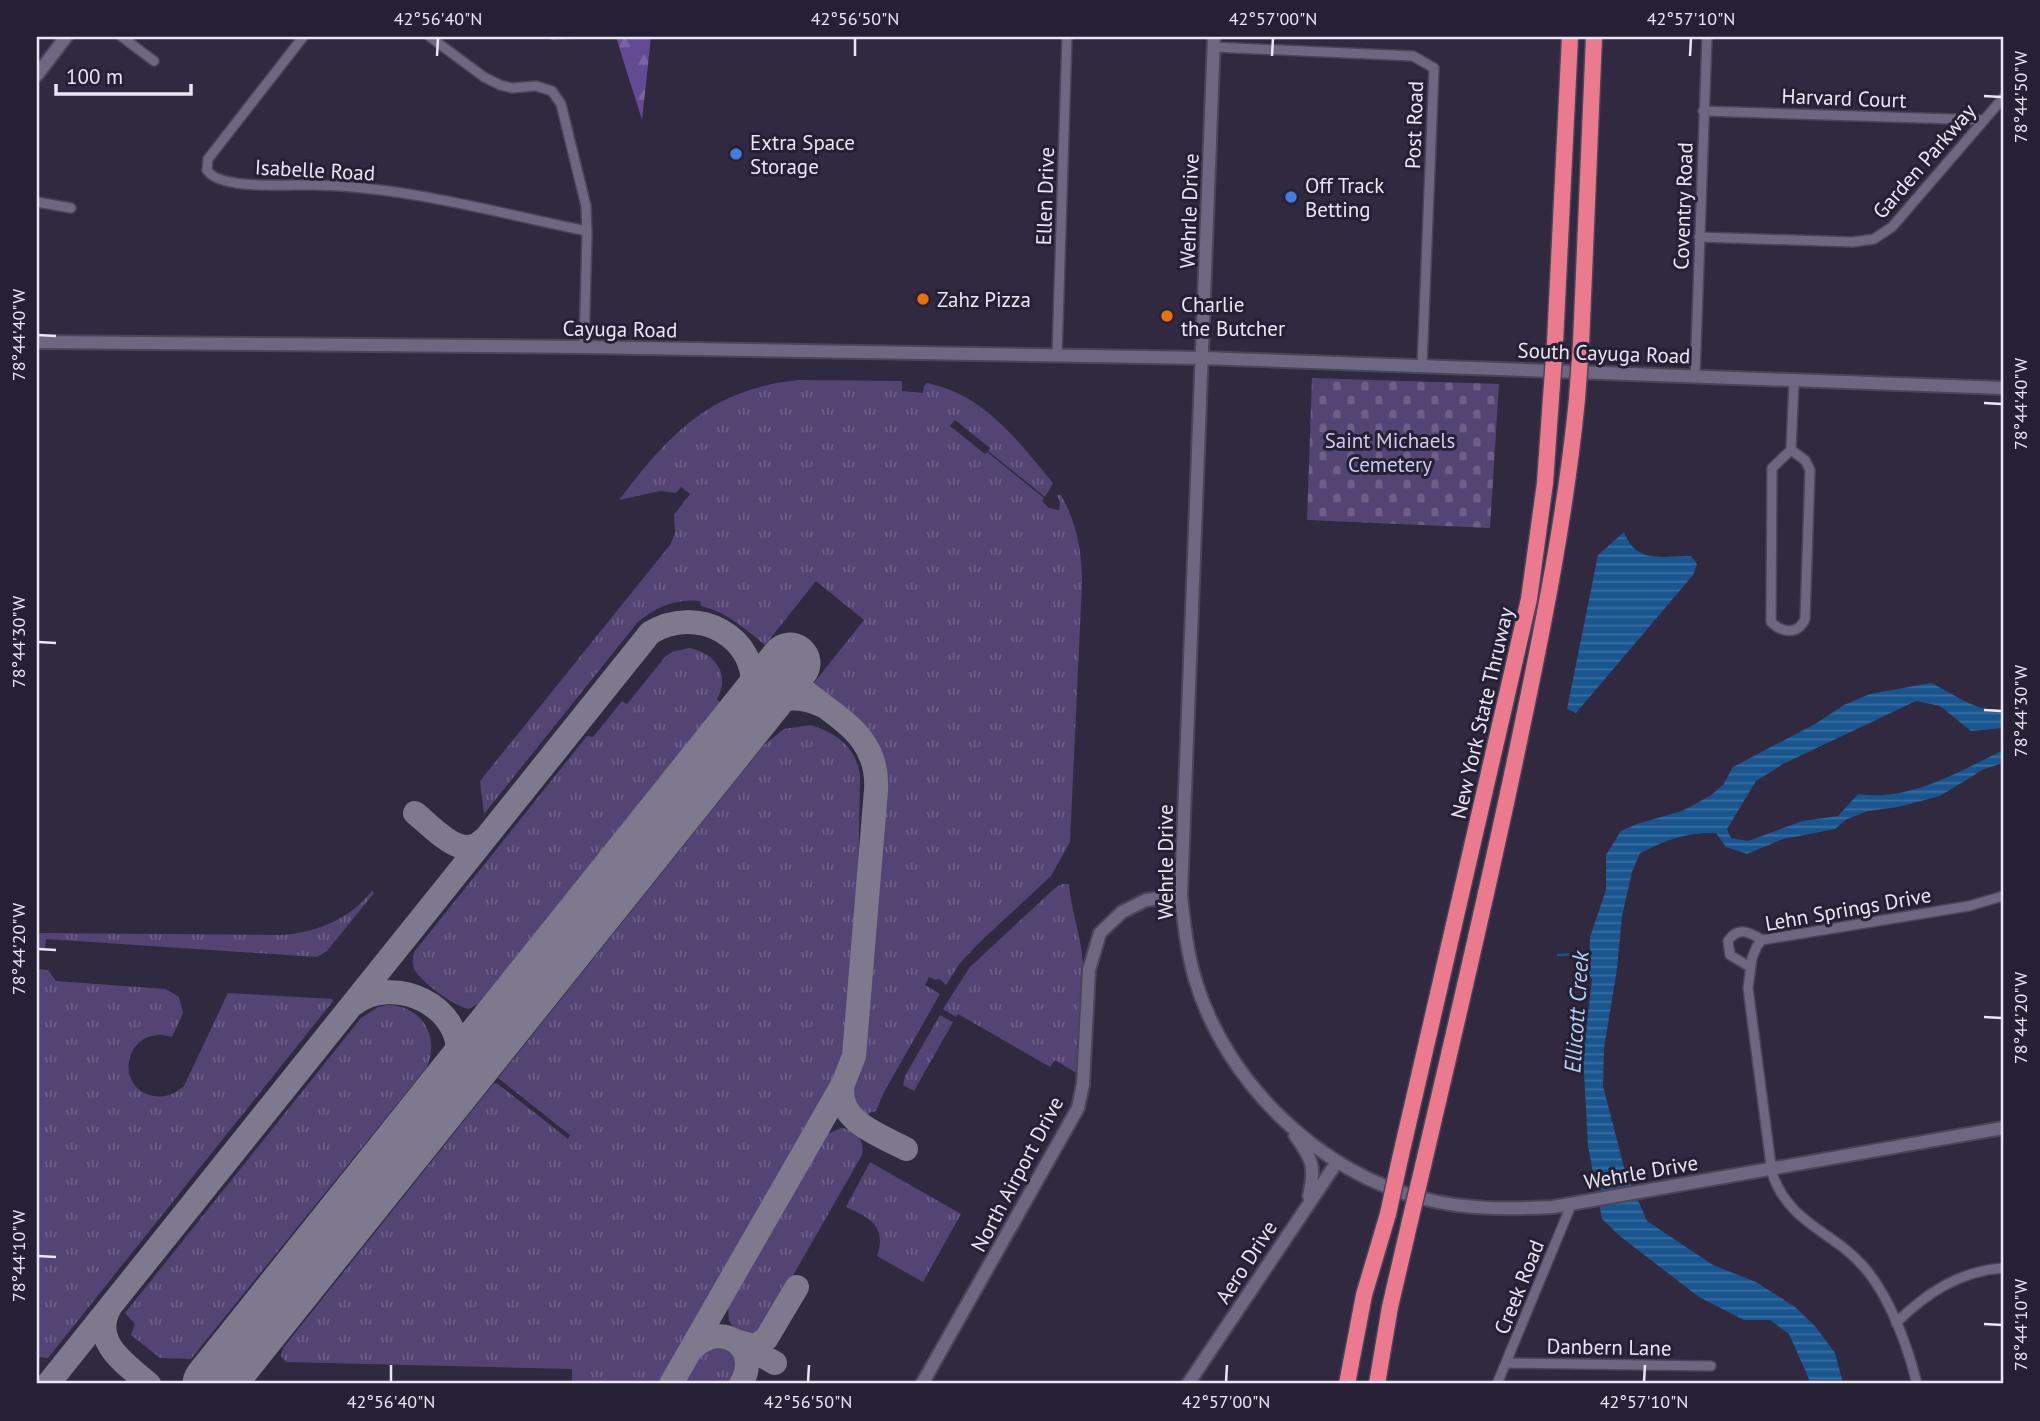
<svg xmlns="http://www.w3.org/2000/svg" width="2040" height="1421" font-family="'PT Sans',sans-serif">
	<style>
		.grass { fill: url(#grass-tufts) }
		.forest { fill: url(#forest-firs) }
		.cemetery { fill: url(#cemetery-stones) }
		.water { fill: url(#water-rules) }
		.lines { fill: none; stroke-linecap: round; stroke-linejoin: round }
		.stream { stroke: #195690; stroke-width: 2.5 }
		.taxiway { stroke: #7e798c; stroke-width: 24 }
		.runway { stroke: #7e798c; stroke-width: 61 }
		.street-casing { stroke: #4a4558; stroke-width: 12 }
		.secondary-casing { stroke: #4a4558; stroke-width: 16 }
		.highway-casing { stroke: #4a4558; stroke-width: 19 }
		.street { stroke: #6f6781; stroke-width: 9 }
		.secondary { stroke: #6f6781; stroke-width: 12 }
		.highway { stroke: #eb7a8f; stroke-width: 16 }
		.highway-bridge-casing { stroke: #4a4558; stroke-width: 19; stroke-linecap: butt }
		.highway-bridge { stroke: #eb7a8f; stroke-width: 16 }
		.ticks { fill: none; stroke: #eae6f5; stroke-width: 2.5 }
		.shop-dot { fill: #3f7fe0; stroke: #262035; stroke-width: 2.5 }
		.food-dot { fill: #e8710a; stroke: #262035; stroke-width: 2.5 }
		.labels { text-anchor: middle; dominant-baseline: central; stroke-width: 6; stroke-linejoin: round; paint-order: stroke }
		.street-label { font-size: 21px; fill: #eae6f5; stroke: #262035 }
		.poi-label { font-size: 21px; fill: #eae6f5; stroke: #262035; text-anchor: start }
		.park-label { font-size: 21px; fill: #d3c8f1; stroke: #262035 }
		.water-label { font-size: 23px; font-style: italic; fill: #b4d2f4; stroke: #262035 }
		.neatline { fill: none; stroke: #eae6f5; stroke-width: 2.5 }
		.ticks-label { font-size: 18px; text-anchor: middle; fill: #eae6f5 }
	</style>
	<defs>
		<pattern id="grass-tufts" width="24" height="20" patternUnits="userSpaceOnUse" patternTransform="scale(1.75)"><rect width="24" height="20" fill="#544474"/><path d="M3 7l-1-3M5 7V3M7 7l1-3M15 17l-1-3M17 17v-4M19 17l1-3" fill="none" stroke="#6d5f88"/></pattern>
		<pattern id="forest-firs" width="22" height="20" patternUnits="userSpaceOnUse" patternTransform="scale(1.75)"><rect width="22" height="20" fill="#634b92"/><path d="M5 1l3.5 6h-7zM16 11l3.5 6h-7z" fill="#7a65a2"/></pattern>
		<pattern id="cemetery-stones" width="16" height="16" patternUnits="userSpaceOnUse" patternTransform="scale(1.75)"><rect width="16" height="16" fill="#544474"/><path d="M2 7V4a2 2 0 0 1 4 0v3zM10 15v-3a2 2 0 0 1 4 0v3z" fill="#6d5f88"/></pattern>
		<pattern id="water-rules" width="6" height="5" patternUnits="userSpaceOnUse" patternTransform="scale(1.75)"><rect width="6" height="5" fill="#195690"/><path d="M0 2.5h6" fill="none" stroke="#3b6ea0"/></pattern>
	</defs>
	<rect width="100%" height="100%" fill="#302940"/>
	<path class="grass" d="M 799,380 L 902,381 L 902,391 L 923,393 L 924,386 L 927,383 C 985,395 1017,440 1053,483 L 1045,497 L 988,451 L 990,448 L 955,420 L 950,426 L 985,454 L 987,452 L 1044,498 L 1042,501 L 1049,508 L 1059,510 L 1060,502 L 1057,495 L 1061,495 C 1077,523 1082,552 1082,584 L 1070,842 L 1051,876 L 981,941 L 960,963 L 946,985 L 940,979 L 935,980 L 929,977 L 925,985 L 940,994 L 884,1092 L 876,1111 L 869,1113 L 869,1115 C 843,1108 853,1091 860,1074 C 863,1065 865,1056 866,1046 L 887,779 C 883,729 849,713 813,684 L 864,620 L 816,581 L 765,645 C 745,629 727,612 701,606 L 700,601 C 677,598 655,607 637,623 L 484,814 L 480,781 L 670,545 L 675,533 L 674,515 L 690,494 L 681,487 L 676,493 L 660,491 L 619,500 C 670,433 710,389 799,380 Z
		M 689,648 C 715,653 731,674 717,699 L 720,702 L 478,1004 L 469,1009 C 456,1008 420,981 414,969 C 412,963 413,958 414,952 L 587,736 L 593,737 L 622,701 L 627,704 L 665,657 L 672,652 Z
		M 810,725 C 836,732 857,748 860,776 L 858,889 L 843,1060 L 839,1072 L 660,1384 L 572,1384 L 572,1369 L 286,1362 L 281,1356 L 283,1348 L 494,1083 L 498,1084 L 568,1139 L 570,1135 L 498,1078 L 764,745 L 784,729 Z
		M 1062,884 L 1069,884 C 1071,908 1079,930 1082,954 C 1086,993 1080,1035 1078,1074 L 1055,1060 L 1050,1067 L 958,1014 L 956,1017 L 943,1009 L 970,967 L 1055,888 Z
		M 372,891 L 374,893 L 327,951 L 317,957 L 46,939 L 45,949 L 37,949 L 37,933 L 281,935 C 316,933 350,919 372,891 Z
		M 37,969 L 48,970 L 56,981 L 166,989 L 179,997 L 183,1013 L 172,1037 C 125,1023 112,1089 154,1096 C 166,1098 175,1094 184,1086 L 228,993 L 332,999 L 333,1001 L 48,1358 L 37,1357 Z
		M 388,1005 C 422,1006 440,1036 427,1067 L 191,1359 L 160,1358 L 131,1335 L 135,1324 L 125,1313 L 361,1018 L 378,1007 Z
		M 940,1015 L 953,1022 L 914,1091 L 903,1085 L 905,1076 Z
		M 841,1128 C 856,1129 865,1139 862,1155 L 763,1328 C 750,1336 738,1335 729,1321 L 728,1306 L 827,1134 Z
		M 870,1162 L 961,1214 L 923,1282 L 877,1256 C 887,1226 870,1218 846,1207 Z
		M 718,1346 C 740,1351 741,1368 731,1384 L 683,1384 C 692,1369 699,1348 718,1346 Z"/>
	<path class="forest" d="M 549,37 L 651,37 L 642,120 L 616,37 L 552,40 Z"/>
	<path class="cemetery" d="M 1312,378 L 1499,384 L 1490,528 L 1307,520 Z"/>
	<path class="water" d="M 1624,532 C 1636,564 1662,556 1691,556 L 1697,564 L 1693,575 L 1576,713 L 1567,709 L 1598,555 Z
		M 1931,683 C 1955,694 1975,712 2003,710 L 2003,728 L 1971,731 L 1940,706 L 1916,701 L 1783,764 L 1756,781 L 1727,829 L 1731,838 L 1748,841 L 1802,821 L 1838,816 L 1858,794 C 1908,802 1959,772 2003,750 L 2003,763 L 1984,769 L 1940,796 L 1898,807 L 1868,811 L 1847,819 L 1835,829 L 1783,839 L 1747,854 L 1726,847 L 1716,833 C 1686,832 1666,840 1640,853 L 1632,872 L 1622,916 L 1617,969 L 1604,1048 L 1603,1086 L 1625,1171 L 1647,1221 L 1713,1265 L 1756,1282 L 1795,1307 L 1815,1326 L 1835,1353 L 1843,1383 L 1808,1384 L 1809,1379 L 1789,1334 L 1770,1320 L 1744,1320 L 1699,1297 L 1621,1237 L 1602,1219 L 1588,1146 L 1583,1055 L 1592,980 L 1589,974 L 1590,937 L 1606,890 L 1606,855 L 1621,831 L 1637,824 L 1682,811 L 1710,796 L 1723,785 L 1733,767 L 1815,724 L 1844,705 L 1870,694 Z"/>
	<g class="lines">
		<path class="stream" d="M 1558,955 L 1593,953"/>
		<path class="taxiway" d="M 744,723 C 765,699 792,692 821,705
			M 415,813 C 433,827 461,862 483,840
			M 354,1004 C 394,974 463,1005 458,1059 C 457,1076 447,1089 438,1103
			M 843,1084 C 835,1121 880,1135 906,1149
			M 110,1307 C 90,1342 126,1364 149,1384
			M 738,1342 L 754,1346 L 766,1339 L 797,1287
			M 739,1343 L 775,1363
			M 693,1348 C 723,1319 762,1348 741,1384
			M 48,1384 L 650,633 C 696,604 760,636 752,693 C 750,712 737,726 727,741
			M 671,1384 L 843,1084 L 854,1056 L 876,790 C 879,738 842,721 806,692"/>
		<path class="runway" d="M 213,1384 L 790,663"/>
		<defs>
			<path id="street" d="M 122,37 L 154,61
				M 303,37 L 208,159 L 207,170 C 220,191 292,184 316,185 C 407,187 498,213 587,231
				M 430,37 L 484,77 L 500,85 L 512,88 L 536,86 L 552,91 L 561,104 L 586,206 L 587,235 L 584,347
				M 1213,47 L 1413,56 L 1434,68 L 1422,366
				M 1703,111 L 1984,120
				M 37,202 L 71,208
				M 1699,237 L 1853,242 L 1874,239 L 1892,227 L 2003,98
				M 1057,355 L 1067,37
				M 1695,376 L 1707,37
				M 1791,450 L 1805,460 L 1810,470 L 1805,619 C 1798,635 1782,633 1771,622 L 1772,468 L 1791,450 L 1794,381
				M 1750,967 L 1730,955 L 1728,941 C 1738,926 1750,932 1762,940
				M 1896,1323 C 1926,1293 1960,1271 2003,1268
				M 1507,1363 L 1711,1366
				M 1497,1384 L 1572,1203
				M 1917,1384 C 1908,1347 1890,1297 1864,1267 C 1833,1231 1789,1224 1772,1173 L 1748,988 L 1752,958 L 1757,946 L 1762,940 L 1969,906 L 2003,896"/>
			<path id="secondary" d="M 1214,37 L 1181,895 C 1184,924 1187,951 1195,979 C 1226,1083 1320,1174 1425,1199 C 1467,1210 1510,1209 1553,1207 L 2003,1128
				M 37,75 L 66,37
				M 37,342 L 584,347 L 1203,358 L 2003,388
				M 1295,1135 C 1312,1159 1316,1166 1309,1196
				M 922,1384 L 1078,1108 L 1083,1084 L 1089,970 L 1100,933 L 1122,912 L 1146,900 L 1181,895
				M 1188,1384 L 1337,1162"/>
			<path id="highway" d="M 1555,343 L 1570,37
				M 1581,344 L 1594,37
				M 1400,1159 L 1529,599 L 1545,483 L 1551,398
				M 1423,1166 C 1457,1020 1492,874 1522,727 C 1545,617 1566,511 1577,399
				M 1347,1384 L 1364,1295 L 1388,1214
				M 1377,1384 L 1390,1307 L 1410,1221"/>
		</defs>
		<use href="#street" class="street-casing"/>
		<use href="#secondary" class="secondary-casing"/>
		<use href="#highway" class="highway-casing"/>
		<use href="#street" class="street"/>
		<use href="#secondary" class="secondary"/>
		<use href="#highway" class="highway"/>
		<defs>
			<path id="highway-bridge" d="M 1551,398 L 1555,343
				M 1577,399 L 1581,344
				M 1388,1214 L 1400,1159
				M 1410,1221 L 1423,1166"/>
		</defs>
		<use href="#highway-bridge" class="highway-bridge-casing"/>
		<use href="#highway-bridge" class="highway-bridge"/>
	</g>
	<path class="ticks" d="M 437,56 L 438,38M 855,56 L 855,38M 1272,56 L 1273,38M 1690,56 L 1691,38M 1984,96 L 2002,97M 38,335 L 56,336M 1984,403 L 2002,404M 38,642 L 56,643M 1984,710 L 2002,711M 38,949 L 56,950M 1984,1017 L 2002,1018M 38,1256 L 56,1257M 1984,1324 L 2002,1325M 391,1382 L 391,1365M 808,1382 L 809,1365M 1226,1382 L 1227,1365M 1644,1382 L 1645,1365"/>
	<g class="shop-dot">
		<circle cx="736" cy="154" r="7"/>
		<circle cx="1291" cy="197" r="7"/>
	</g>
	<g class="food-dot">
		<circle cx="923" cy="299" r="7"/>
		<circle cx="1167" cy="316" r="7"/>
	</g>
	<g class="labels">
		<g class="street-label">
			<text transform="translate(1844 98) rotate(2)">Harvard Court</text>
			<text transform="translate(1414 125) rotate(-88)">Post Road</text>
			<text transform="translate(1924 161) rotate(-49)">Garden Parkway</text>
			<text transform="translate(315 170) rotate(3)">Isabelle Road</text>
			<text transform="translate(1045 196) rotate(-88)">Ellen Drive</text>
			<text transform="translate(1683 206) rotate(-88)">Coventry Road</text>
			<text transform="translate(1189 211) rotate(-88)">Wehrle Drive</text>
			<text transform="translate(620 329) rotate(1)">Cayuga Road</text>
			<text transform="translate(1604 353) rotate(2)">South Cayuga Road</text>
			<text transform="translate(1482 713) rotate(-77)">New York State Thruway</text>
			<text transform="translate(1165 862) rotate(-90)">Wehrle Drive</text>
			<text transform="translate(1848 909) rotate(-10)">Lehn Springs Drive</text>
			<text transform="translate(1641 1172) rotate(-10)">Wehrle Drive</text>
			<text transform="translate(1017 1174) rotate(-62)">North Airport Drive</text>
			<text transform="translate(1246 1262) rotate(-57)">Aero Drive</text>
			<text transform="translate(1519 1287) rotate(-68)">Creek Road</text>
			<text transform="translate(1609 1347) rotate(1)">Danbern Lane</text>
		</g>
		<g class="poi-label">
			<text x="750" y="142">Extra Space<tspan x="750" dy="24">Storage</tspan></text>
			<text x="1305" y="185">Off Track<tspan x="1305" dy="24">Betting</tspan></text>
			<text x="937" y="299">Zahz Pizza</text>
			<text x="1181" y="304">Charlie<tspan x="1181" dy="24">the Butcher</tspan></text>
		</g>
		<g class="park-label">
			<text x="1390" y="440">Saint Michaels<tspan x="1390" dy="24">Cemetery</tspan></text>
		</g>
		<g class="water-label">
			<text transform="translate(1576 1012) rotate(-86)">Ellicott Creek</text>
		</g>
	</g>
	<rect width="2040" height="1421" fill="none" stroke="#262035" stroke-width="77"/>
	<path d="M56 84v10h135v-10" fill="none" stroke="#eae6f5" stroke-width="3.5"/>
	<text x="66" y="84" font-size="21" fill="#eae6f5" stroke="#262035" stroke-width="5" paint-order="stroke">100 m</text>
	<rect x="38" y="38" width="1964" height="1344" class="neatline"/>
	<g class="ticks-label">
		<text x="438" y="25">42°56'40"N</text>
		<text x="855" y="25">42°56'50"N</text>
		<text x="1273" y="25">42°57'00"N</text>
		<text x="1691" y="25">42°57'10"N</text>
		<text transform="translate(2021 97) rotate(-90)" y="6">78°44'50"W</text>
		<text transform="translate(19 335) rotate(-90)" y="6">78°44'40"W</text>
		<text transform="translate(2021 404) rotate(-90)" y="6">78°44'40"W</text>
		<text transform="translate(19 642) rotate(-90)" y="6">78°44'30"W</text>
		<text transform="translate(2021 711) rotate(-90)" y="6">78°44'30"W</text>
		<text transform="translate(19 949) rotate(-90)" y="6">78°44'20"W</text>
		<text transform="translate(2021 1018) rotate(-90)" y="6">78°44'20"W</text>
		<text transform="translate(19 1256) rotate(-90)" y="6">78°44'10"W</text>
		<text transform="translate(2021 1325) rotate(-90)" y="6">78°44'10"W</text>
		<text x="391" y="1408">42°56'40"N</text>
		<text x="808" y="1408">42°56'50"N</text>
		<text x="1226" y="1408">42°57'00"N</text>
		<text x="1644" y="1408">42°57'10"N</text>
	</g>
</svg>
